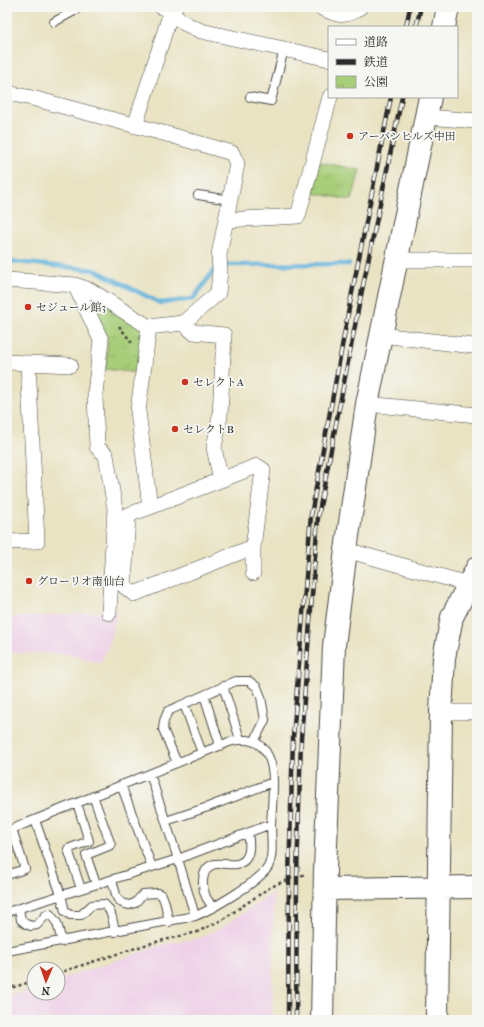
<svg xmlns="http://www.w3.org/2000/svg" width="484" height="1027" font-family="'IM FELL French Canon','Noto Serif JP',serif">
	<style>
		.built { fill: #eed0e7 }
		.park { fill: url(#park-tufts); stroke: #697c52 }
		.lines { fill: none; stroke-linecap: round; stroke-linejoin: round }
		.stream { stroke: #5fb0da; stroke-width: 4.5 }
		.lane-casing { stroke: #484742; stroke-width: 10 }
		.street-casing { stroke: #484742; stroke-width: 16 }
		.secondary-casing { stroke: #484742; stroke-width: 24 }
		.path { stroke: #484742; stroke-width: 2.5; stroke-dasharray: 3 3; stroke-linecap: butt }
		.lane { stroke: #fff; stroke-width: 8 }
		.street { stroke: #fff; stroke-width: 15 }
		.secondary { stroke: #fff; stroke-width: 22 }
		.rail-casing { stroke: #2b2b2b; stroke-width: 4.5 }
		.rail { stroke: #f6f6f2; stroke-width: 3; stroke-dasharray: 9; stroke-linecap: butt }
		.poi-dot { fill: #c8321e; stroke: #f6f6f2; stroke-width: 1.5 }
		.labels { text-anchor: middle; dominant-baseline: central; stroke-width: 3.5; stroke-linejoin: round; paint-order: stroke }
		.poi-label { font-size: 11px; fill: #2b2b2b; stroke: #f6f6f2; text-anchor: start }
	</style>
	<defs>
		<pattern id="park-tufts" width="24" height="20" patternUnits="userSpaceOnUse"><rect width="24" height="20" fill="#a7ce78"/><path d="M3 7l-1-3M5 7V3M7 7l1-3M15 17l-1-3M17 17v-4M19 17l1-3" fill="none" stroke="#90b168"/></pattern>
	</defs>
	<rect width="100%" height="100%" fill="#f6f6f2"/>
	<filter id="ink" filterUnits="userSpaceOnUse"><feTurbulence type="fractalNoise" baseFrequency=".025" numOctaves="2"/><feDisplacementMap in="SourceGraphic" scale="8" xChannelSelector="R" yChannelSelector="G"/><feConvolveMatrix kernelMatrix="1 2 1 2 8 2 1 2 1" color-interpolation-filters="sRGB"/></filter>
	<filter id="wash" filterUnits="userSpaceOnUse"><feTurbulence type="fractalNoise" baseFrequency=".012" numOctaves="4" result="noise"/><feDisplacementMap in="SourceGraphic" scale="16" xChannelSelector="R" yChannelSelector="G"/><feGaussianBlur stdDeviation="0.9" result="paint"/><feColorMatrix in="noise" values="0 0 0 0 0 0 0 0 0 0 0 0 0 0 0 0 0 1.4 0 .05"/><feComposite in="paint" operator="in"/></filter>
	<g filter="url(#wash)">
		<rect width="100%" height="100%" fill="#e9e3c2"/>
		<path class="built" d="M 117,611 L 108,647 L 100,663 L 68,654 L 7,653 L 7,618 Z
			M 274,892 L 272,1020 L 7,1020 L 7,997 L 34,988 L 34,993 L 58,993 L 58,980 L 171,942 L 201,938 L 225,925 Z"/>
		<path class="park" d="M 319,162 L 360,170 L 352,200 L 313,193 Z
			M 87,292 L 143,327 L 138,373 L 105,369 L 108,341 Z"/>
		<g class="lines">
			<path class="stream" d="M 7,261 L 95,270 L 160,303 L 193,299 L 215,269
				M 223,265 L 349,264"/>
		</g>
	</g>
	<g filter="url(#ink)">
		<g class="lines">
			<defs>
				<path id="lane" d="M 54,22 L 76,10 L 77,7
					M 250,97 L 271,101 L 284,49
					M 198,195 L 230,200
					M 223,686 L 240,739
					M 204,695 L 220,745
					M 184,704 L 202,753
					M 177,763 L 163,729 L 164,721 L 168,711 L 236,681 L 249,681 L 257,687 L 261,697 L 265,720 L 254,742
					M 150,774 L 178,859 L 195,916
					M 121,785 L 152,867
					M 93,796 L 111,845 L 86,855 L 96,884
					M 77,803 L 89,841 L 68,849 L 81,889
					M 35,820 L 61,895 L 65,911 L 70,915 L 81,915 L 92,905 L 104,904 C 112,910 113,922 115,932
					M 166,821 L 208,807 L 273,782
					M 7,831 L 229,742 C 260,733 273,753 273,782 C 273,796 272,810 271,824 C 271,838 274,855 268,867 C 260,881 211,910 195,916 L 7,951
					M 7,875 L 25,869 L 12,829
					M 112,880 L 117,898 L 122,903 L 129,905 L 135,903 L 143,894 L 157,893 L 162,895 L 165,903 L 169,922
					M 19,908 L 21,920 L 26,924 L 31,926 L 37,925 L 46,915 L 50,914 L 57,923 L 62,942
					M 213,908 C 211,904 208,901 206,897 C 201,886 201,867 215,864 C 222,863 230,865 237,864 C 252,861 250,844 248,833
					M 7,912 L 178,859 L 271,824"/>
				<path id="street" d="M 162,7 L 171,12 L 184,23 L 201,31 L 329,59
					M 320,7 C 336,15 345,19 360,7
					M 7,93 L 32,98 L 174,136 L 232,153 L 237,164 L 219,255 L 220,270 L 218,293 L 183,323 L 149,327 L 90,290 L 75,285 L 7,280
					M 427,117 L 477,121
					M 135,126 L 171,12 L 175,7
					M 226,220 L 298,216 L 330,97
					M 397,260 L 477,260
					M 75,285 L 101,340 L 95,394 L 97,447 L 106,455 L 115,509 L 109,613
					M 183,323 L 193,332 L 224,335 L 220,416 L 214,448 L 221,480
					M 149,327 L 138,411 L 150,507 L 128,515 L 124,586 L 134,594 L 253,547 L 263,470 L 257,466 L 150,507
					M 381,335 L 473,346
					M 7,362 L 70,365
					M 367,404 L 477,415
					M 7,542 L 37,541 L 28,363
					M 346,550 L 468,584
					M 253,573 L 253,547
					M 441,712 L 477,712"/>
				<path id="secondary" d="M 444,27 L 448,7
					M 325,889 L 477,887
					M 322,1020 L 325,870 L 334,646 L 346,550 L 367,404 L 430,97
					M 437,1020 L 441,712 L 444,658 L 452,617 L 477,568"/>
			</defs>
			<use href="#lane" class="lane-casing"/>
			<use href="#street" class="street-casing"/>
			<use href="#secondary" class="secondary-casing"/>
			<path class="path" d="M 119,326 L 132,343
				M 58,973 L 148,944 L 197,932 L 222,920 L 269,888 L 289,879 L 306,874
				M 7,989 L 34,981"/>
			<use href="#lane" class="lane"/>
			<use href="#street" class="street"/>
			<use href="#secondary" class="secondary"/>
			<defs>
				<path id="rail" d="M 406,27 L 410,7
					M 416,27 L 421,7
					M 288,1020 L 289,879 L 293,738 L 311,515 L 350,303 L 391,97
					M 296,1020 L 297,876 L 301,739 L 318,517 L 359,305 L 402,97"/>
			</defs>
			<use href="#rail" class="rail-casing"/>
			<use href="#rail" class="rail"/>
		</g>
	</g>
	<g class="poi-dot">
		<circle cx="350" cy="136" r="4"/>
		<circle cx="28" cy="307" r="4"/>
		<circle cx="185" cy="382" r="4"/>
		<circle cx="175" cy="429" r="4"/>
		<circle cx="29" cy="581" r="4"/>
	</g>
	<g class="labels">
		<g class="poi-label">
			<text x="358" y="136">アーバンヒルズ中田</text>
			<text x="36" y="307">セジュール館3</text>
			<text x="193" y="382">セレクトA</text>
			<text x="183" y="429">セレクトB</text>
			<text x="37" y="581">グローリオ南仙台</text>
		</g>
	</g>
	<rect width="484" height="1027" fill="none" stroke="#f6f6f2" stroke-width="24"/>
	<rect x="328" y="26" width="130" height="72" fill="#f6f6f2" stroke="#a5a5a2"/>
	<rect x="336" y="39" width="20" height="6" fill="#ffffff" stroke="#a5a5a2"/>
	<text x="364" y="46" font-size="12" fill="#2b2b2b">道路</text>
	<rect x="336" y="59" width="20" height="6" fill="#2b2b2b" stroke="#a5a5a2"/>
	<text x="364" y="66" font-size="12" fill="#2b2b2b">鉄道</text>
	<rect x="336" y="76" width="20" height="12" fill="url(#park-tufts)" stroke="#a5a5a2"/>
	<text x="364" y="86" font-size="12" fill="#2b2b2b">公園</text>
	<g transform="translate(46 981) rotate(182)"><circle r="19" fill="#f6f6f2" stroke="#a5a5a2"/>
	<path d="M0-3L7 15L0 10L-7 15Z" fill="#c8321e"/>
	<text y="-6" font-size="11" font-weight="bold" text-anchor="middle" fill="#2b2b2b">N</text>
	</g>
</svg>
